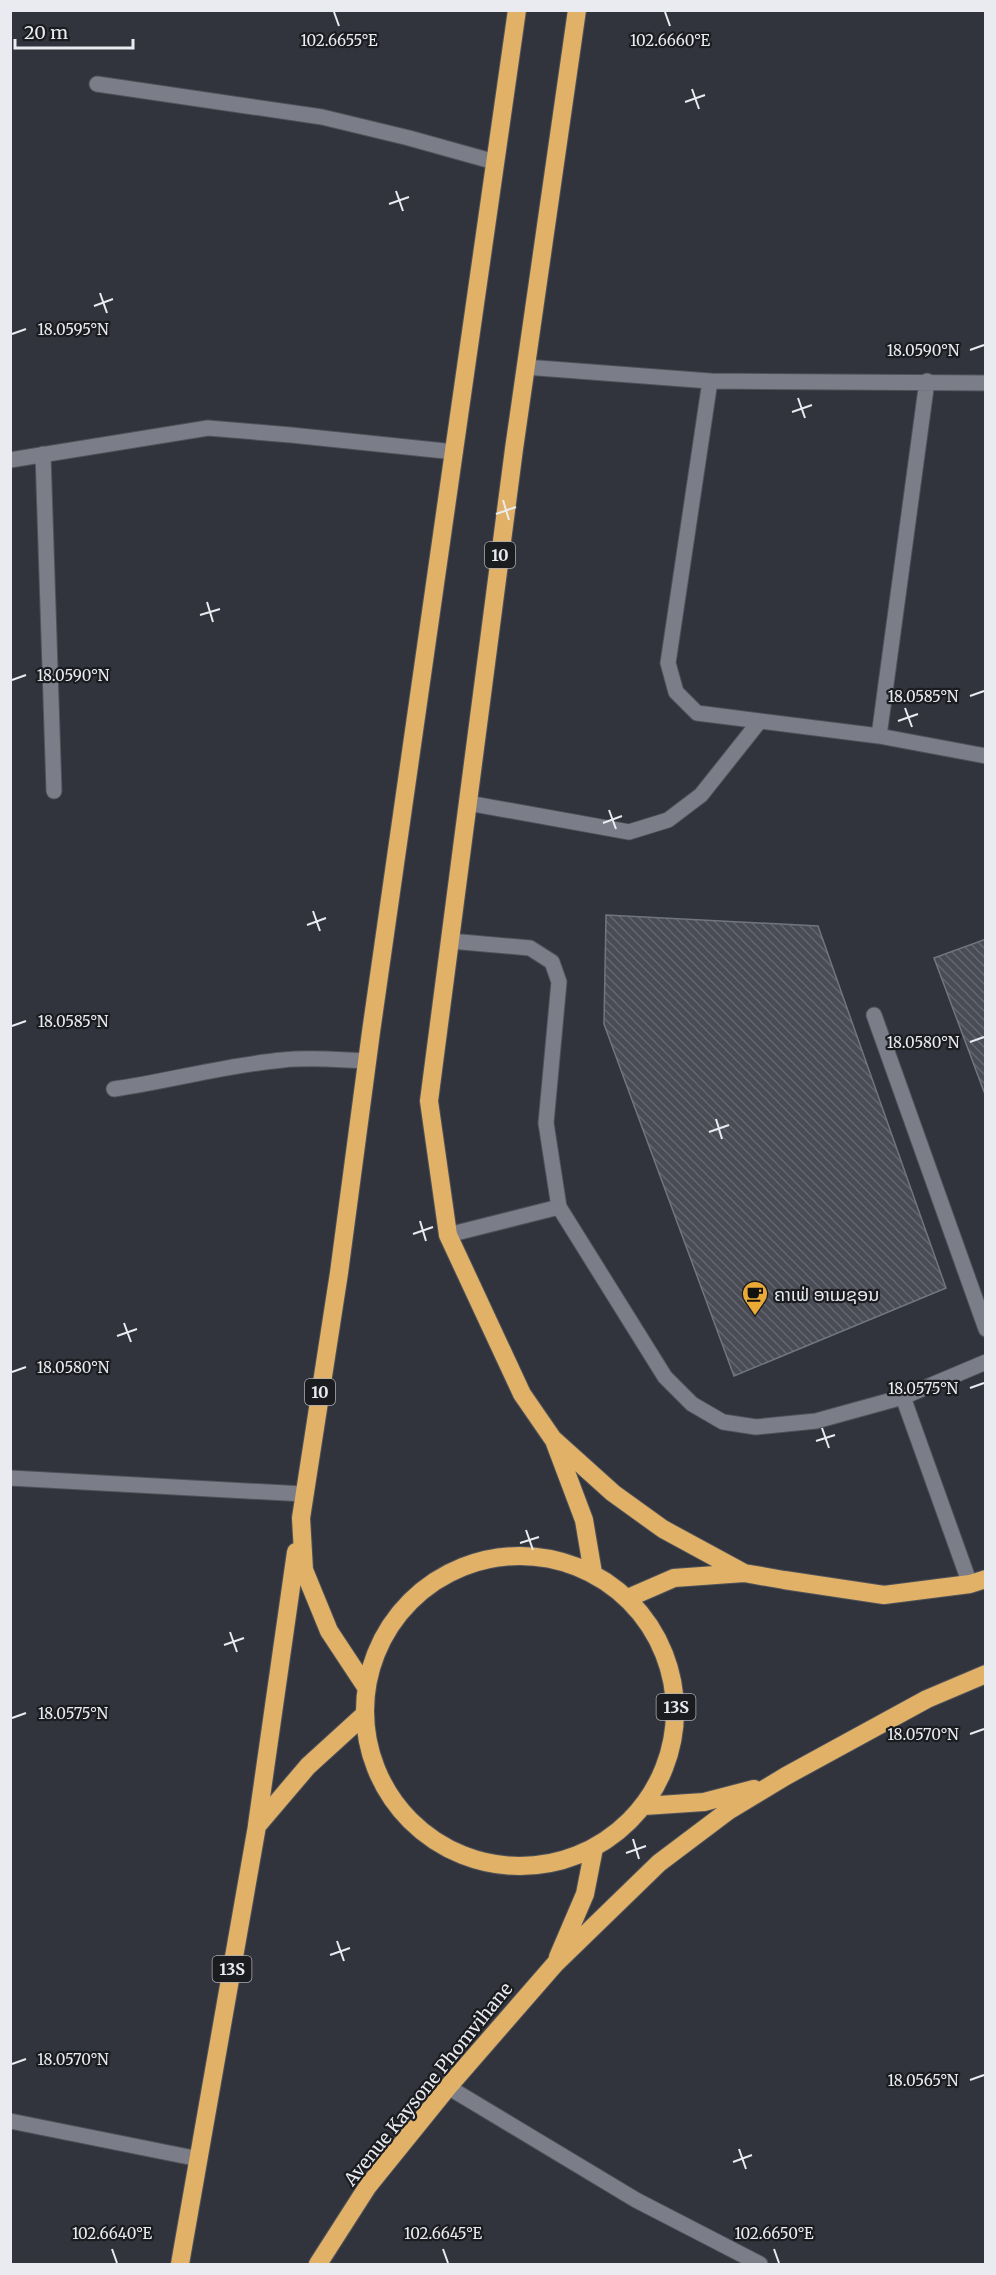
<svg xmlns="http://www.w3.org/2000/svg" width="996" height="2275" font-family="Merriweather,'Noto Sans Lao',serif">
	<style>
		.building { fill: url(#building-back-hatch); stroke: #71757f; stroke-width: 1.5 }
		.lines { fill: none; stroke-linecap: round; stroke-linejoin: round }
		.minor-casing { stroke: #4f5259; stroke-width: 17 }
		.highway-casing { stroke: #4f5259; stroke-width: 20 }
		.minor { stroke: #7b7e88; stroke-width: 15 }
		.highway { stroke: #e0b167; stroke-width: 18 }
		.ticks { fill: none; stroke: #e9ebf0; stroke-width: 2 }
		.labels { text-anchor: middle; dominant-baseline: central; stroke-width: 4.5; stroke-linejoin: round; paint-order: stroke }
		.shield { fill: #1b1c20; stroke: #abadb2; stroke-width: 1.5 }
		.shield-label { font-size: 16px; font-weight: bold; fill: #e9ebf0 }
		.poi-label { font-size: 18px; fill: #e9ebf0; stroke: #1b1c20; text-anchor: start }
		.street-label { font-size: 18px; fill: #e9ebf0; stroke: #1b1c20 }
		.ticks-label { font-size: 15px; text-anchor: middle; fill: #e9ebf0; stroke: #1b1c20; stroke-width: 4.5; stroke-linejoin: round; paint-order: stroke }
	</style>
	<defs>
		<pattern id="building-back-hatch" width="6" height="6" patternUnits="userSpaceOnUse" patternTransform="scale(1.5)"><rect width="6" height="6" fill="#494c55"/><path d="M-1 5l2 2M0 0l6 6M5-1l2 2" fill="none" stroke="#63666e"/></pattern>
	</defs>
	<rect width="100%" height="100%" fill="#31343d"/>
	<path class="building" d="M 606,915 L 818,926 L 946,1288 L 734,1376 L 604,1024 Z
		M 986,939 L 986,1097 L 934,958 Z"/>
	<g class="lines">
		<defs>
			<path id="minor" d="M 97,84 L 322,117 L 409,138 L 495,162
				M 525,367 L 710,381 L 986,383
				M 710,381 L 668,663 L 676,692 L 697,713 L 879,736 L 986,756
				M 43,454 L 54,791
				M 10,460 L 208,428 L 291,435 L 455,452
				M 879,736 L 927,381
				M 468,803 L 629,832 L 668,820 L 701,795 L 759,722
				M 450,941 L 530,948 L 552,962 L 559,982 L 546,1123 L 559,1207 L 665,1377 L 692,1404 L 723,1422 L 756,1427 L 816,1421 L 903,1397 L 986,1362
				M 874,1015 L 986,1329
				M 114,1089 C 170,1081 226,1065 283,1060 C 311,1057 340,1060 367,1061
				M 448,1235 L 559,1207
				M 903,1397 L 970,1584
				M 10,1478 L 304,1494
				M 448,2087 L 636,2200 L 760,2264
				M 10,2121 L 199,2159"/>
			<path id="highway" d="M 577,10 L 514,449 L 429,1101 L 448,1235 L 522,1394 L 553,1439 L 613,1493 L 663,1529 L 744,1573 L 784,1580 L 884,1595 L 970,1584 L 986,1579
				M 555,1443 L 584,1520 L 593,1573
				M365 1711a155 155 0 1 1 310 0a155 155 0 1 1-310 0Z
				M 628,1598 L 674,1578 L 744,1573
				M 366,1687 L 329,1631 L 304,1570 L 301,1518 L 339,1273 L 371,1032 L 517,10
				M 644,1806 L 704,1802 L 754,1789
				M 257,1825 L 296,1552
				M 558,1957 L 585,1894 L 594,1848
				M 180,2264 L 257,1826 L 308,1766 L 364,1715
				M 318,2264 L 368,2186 L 448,2087 L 555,1964 L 659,1863 L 728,1811 L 786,1776 L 927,1699 L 986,1674"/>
		</defs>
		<use href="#minor" class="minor-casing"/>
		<use href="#highway" class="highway-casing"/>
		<use href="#minor" class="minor"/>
		<use href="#highway" class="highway"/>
	</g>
	<path class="ticks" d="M 334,12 L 339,26M 665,12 L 670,26M 692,89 L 699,109M 685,102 L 705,95M 396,191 L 403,211M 389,204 L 409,197M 100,293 L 107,313M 94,306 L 113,299M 12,334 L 26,329M 970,350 L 984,345M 798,398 L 805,418M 792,412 L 812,405M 503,500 L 509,520M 496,514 L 516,507M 207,602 L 213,622M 200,615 L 220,609M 12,680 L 26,675M 970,696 L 984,691M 905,708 L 912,727M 898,721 L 918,714M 609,810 L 616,829M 603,823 L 622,816M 313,911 L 320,931M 307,925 L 326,918M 12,1026 L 26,1021M 970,1042 L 984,1037M 716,1119 L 722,1139M 709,1132 L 729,1125M 420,1221 L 426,1241M 413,1234 L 433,1227M 124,1323 L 131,1342M 117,1336 L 137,1329M 12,1372 L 26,1367M 970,1388 L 984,1383M 822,1428 L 829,1448M 816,1441 L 835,1435M 526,1530 L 533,1550M 520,1543 L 539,1537M 230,1632 L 237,1652M 224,1645 L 244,1638M 12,1718 L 26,1713M 970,1734 L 984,1729M 633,1839 L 639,1859M 626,1853 L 646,1846M 337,1941 L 344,1961M 330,1955 L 350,1948M 12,2064 L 26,2059M 970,2080 L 984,2075M 739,2149 L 746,2169M 733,2162 L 752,2155M 112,2249 L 117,2263M 443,2249 L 448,2263M 774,2249 L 779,2263"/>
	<defs>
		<symbol id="cafe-pin" viewBox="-11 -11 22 30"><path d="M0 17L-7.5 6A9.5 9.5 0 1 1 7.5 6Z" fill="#eaaa38" stroke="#1b1c20"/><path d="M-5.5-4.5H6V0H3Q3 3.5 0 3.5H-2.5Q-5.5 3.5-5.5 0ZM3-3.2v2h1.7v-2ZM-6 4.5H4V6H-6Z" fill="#111"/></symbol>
	</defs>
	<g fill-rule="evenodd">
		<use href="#cafe-pin" x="740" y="1279" width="30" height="40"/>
	</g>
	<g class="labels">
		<g class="shield">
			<rect x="485" y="542" width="30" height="26" rx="4.5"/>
			<rect x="305" y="1379" width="30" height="26" rx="4.5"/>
			<rect x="656.5" y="1694" width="39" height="26" rx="4.5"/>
			<rect x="212.5" y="1956" width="39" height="26" rx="4.5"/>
		</g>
		<g class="shield-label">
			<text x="500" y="555">10</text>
			<text x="320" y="1392">10</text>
			<text x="676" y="1707">13S</text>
			<text x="232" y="1969">13S</text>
		</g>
		<g class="poi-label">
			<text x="774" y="1294">ຄາເຟ່ ອາເມຊອນ</text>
		</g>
		<g class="street-label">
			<text transform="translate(428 2084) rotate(-51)">Avenue Kaysone Phomvihane</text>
		</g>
	</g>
	<g class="ticks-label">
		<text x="339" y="46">102.6655°E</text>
		<text x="670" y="46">102.6660°E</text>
		<text x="73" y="335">18.0595°N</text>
		<text x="923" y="356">18.0590°N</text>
		<text x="73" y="681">18.0590°N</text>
		<text x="923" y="702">18.0585°N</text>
		<text x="73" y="1027">18.0585°N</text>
		<text x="923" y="1048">18.0580°N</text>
		<text x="73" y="1373">18.0580°N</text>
		<text x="923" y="1394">18.0575°N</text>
		<text x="73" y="1719">18.0575°N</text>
		<text x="923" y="1740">18.0570°N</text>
		<text x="73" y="2065">18.0570°N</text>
		<text x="923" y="2086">18.0565°N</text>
		<text x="112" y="2239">102.6640°E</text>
		<text x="443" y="2239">102.6645°E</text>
		<text x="774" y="2239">102.6650°E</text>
	</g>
	<rect width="996" height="2275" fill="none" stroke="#e9ebf0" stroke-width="24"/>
	<path d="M15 39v9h118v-9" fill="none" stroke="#e9ebf0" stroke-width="3"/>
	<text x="24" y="39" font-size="18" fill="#e9ebf0" stroke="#1b1c20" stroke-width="4.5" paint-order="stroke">20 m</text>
</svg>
